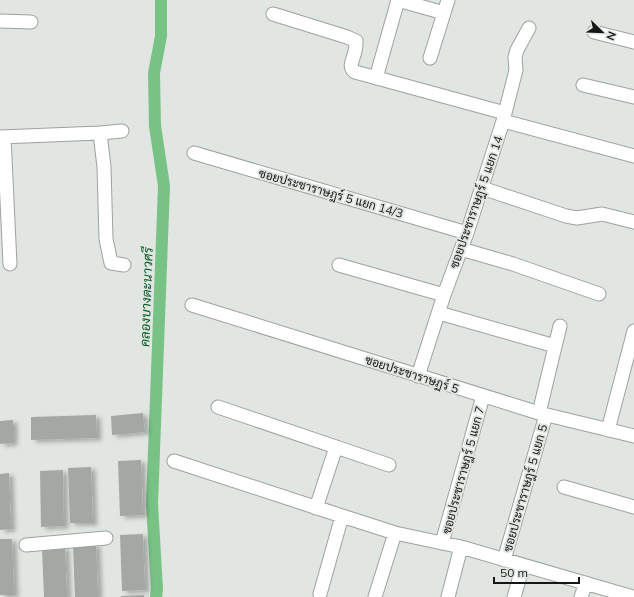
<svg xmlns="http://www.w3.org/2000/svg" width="634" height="597" font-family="Mulish,Sarabun,sans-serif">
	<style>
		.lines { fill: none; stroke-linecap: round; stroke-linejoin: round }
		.canal { stroke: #78c286; stroke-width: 12 }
		.building { fill: #a4a8a4; filter: url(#shadow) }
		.street-casing { stroke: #9ea29e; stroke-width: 15 }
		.street { stroke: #fff; stroke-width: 13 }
		.labels { text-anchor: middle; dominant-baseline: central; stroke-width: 4; stroke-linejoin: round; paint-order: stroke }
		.street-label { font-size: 12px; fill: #151615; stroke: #e1e6e2 }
		.water-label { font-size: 13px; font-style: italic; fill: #035b25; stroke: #e1e6e2 }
	</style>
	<defs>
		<filter id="shadow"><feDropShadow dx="4.5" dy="2.5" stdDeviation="2" flood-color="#0004"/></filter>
	</defs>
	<rect width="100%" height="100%" fill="#e1e6e2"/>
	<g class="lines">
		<path class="canal" d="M 156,597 L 157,589 L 152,504 L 164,186 L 155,126 L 154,73 L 161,36 L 161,0"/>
	</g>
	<path class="building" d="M 143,413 L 145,432 L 112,435 L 111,416 Z
		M 96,415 L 97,438 L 31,440 L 31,417 Z
		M 13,420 L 13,443 L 0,444 L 0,421 Z
		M 141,460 L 143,515 L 120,516 L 118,461 Z
		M 91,467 L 93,523 L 70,523 L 68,468 Z
		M 63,470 L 64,526 L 41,527 L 40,471 Z
		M 9,473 L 11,529 L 0,530 L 0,474 Z
		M 143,534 L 145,590 L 122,591 L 120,535 Z
		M 0,539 L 12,539 L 14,595 L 0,595 Z
		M 96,544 L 98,597 L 75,597 L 73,545 Z
		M 65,547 L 67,597 L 44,597 L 42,548 Z
		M 144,595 L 144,597 L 121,597 L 121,596 Z"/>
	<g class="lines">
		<defs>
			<path id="street" d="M 273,14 L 347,37 L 356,41 C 356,44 356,48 355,51 C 354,59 347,66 355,72 L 505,113
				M 0,21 L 31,22
				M 594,32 L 634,42
				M 430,58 L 448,0
				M 376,78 L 398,0 L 444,13
				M 583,85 L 634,97
				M 503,121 L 634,156
				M 100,133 L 122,131
				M 0,137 L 100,133 L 104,167 L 106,239 L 111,263 L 124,265
				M 4,137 L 10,264
				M 194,153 L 467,233
				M 482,188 L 566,216 L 577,218 L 602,214 L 634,222
				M 461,249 L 513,264 L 599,294
				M 339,265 L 444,295
				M 192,305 L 539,413 L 634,436
				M 439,313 L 555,346
				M 418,376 L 444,295 L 467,233 L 503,121 L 516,70 L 515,57 L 517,50 L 529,28
				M 218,407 L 389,465
				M 539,413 L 560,326
				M 608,430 L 634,331
				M 174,461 L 342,516 L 395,533 L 461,547 L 633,597
				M 564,487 L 634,507
				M 316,508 L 336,447
				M 442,543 L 483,396
				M 26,545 L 106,538
				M 504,560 L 546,415
				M 320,594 L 342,516
				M 375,597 L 395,533
				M 448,597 L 461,547
				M 514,597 L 523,566
				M 581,597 L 586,583"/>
		</defs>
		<use href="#street" class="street-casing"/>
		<use href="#street" class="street"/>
	</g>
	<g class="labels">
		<g class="street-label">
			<text transform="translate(331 193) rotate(16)">ซอยประชาราษฎร์ 5 แยก 14/3</text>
			<text transform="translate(476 202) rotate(-71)">ซอยประชาราษฎร์ 5 แยก 14</text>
			<text transform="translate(412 374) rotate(18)">ซอยประชาราษฏร์ 5</text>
			<text transform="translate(463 470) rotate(-75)">ซอยประชาราษฎร์ 5 แยก 7</text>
			<text transform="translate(525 488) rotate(-74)">ซอยประชาราษฎร์ 5 แยก 5</text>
		</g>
		<g class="water-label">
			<text transform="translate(146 297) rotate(-88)">คลองบางตะนาวศรี</text>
		</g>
	</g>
	<g transform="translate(602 32) rotate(113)" stroke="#e1e6e2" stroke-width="3" paint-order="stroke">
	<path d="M0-3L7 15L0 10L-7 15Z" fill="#151615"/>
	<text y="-6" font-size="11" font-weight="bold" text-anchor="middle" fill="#151615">N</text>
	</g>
	<path d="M494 577v6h85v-6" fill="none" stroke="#151615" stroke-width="2"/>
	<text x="500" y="577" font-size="12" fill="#151615" stroke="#e1e6e2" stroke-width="3" paint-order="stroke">50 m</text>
</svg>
